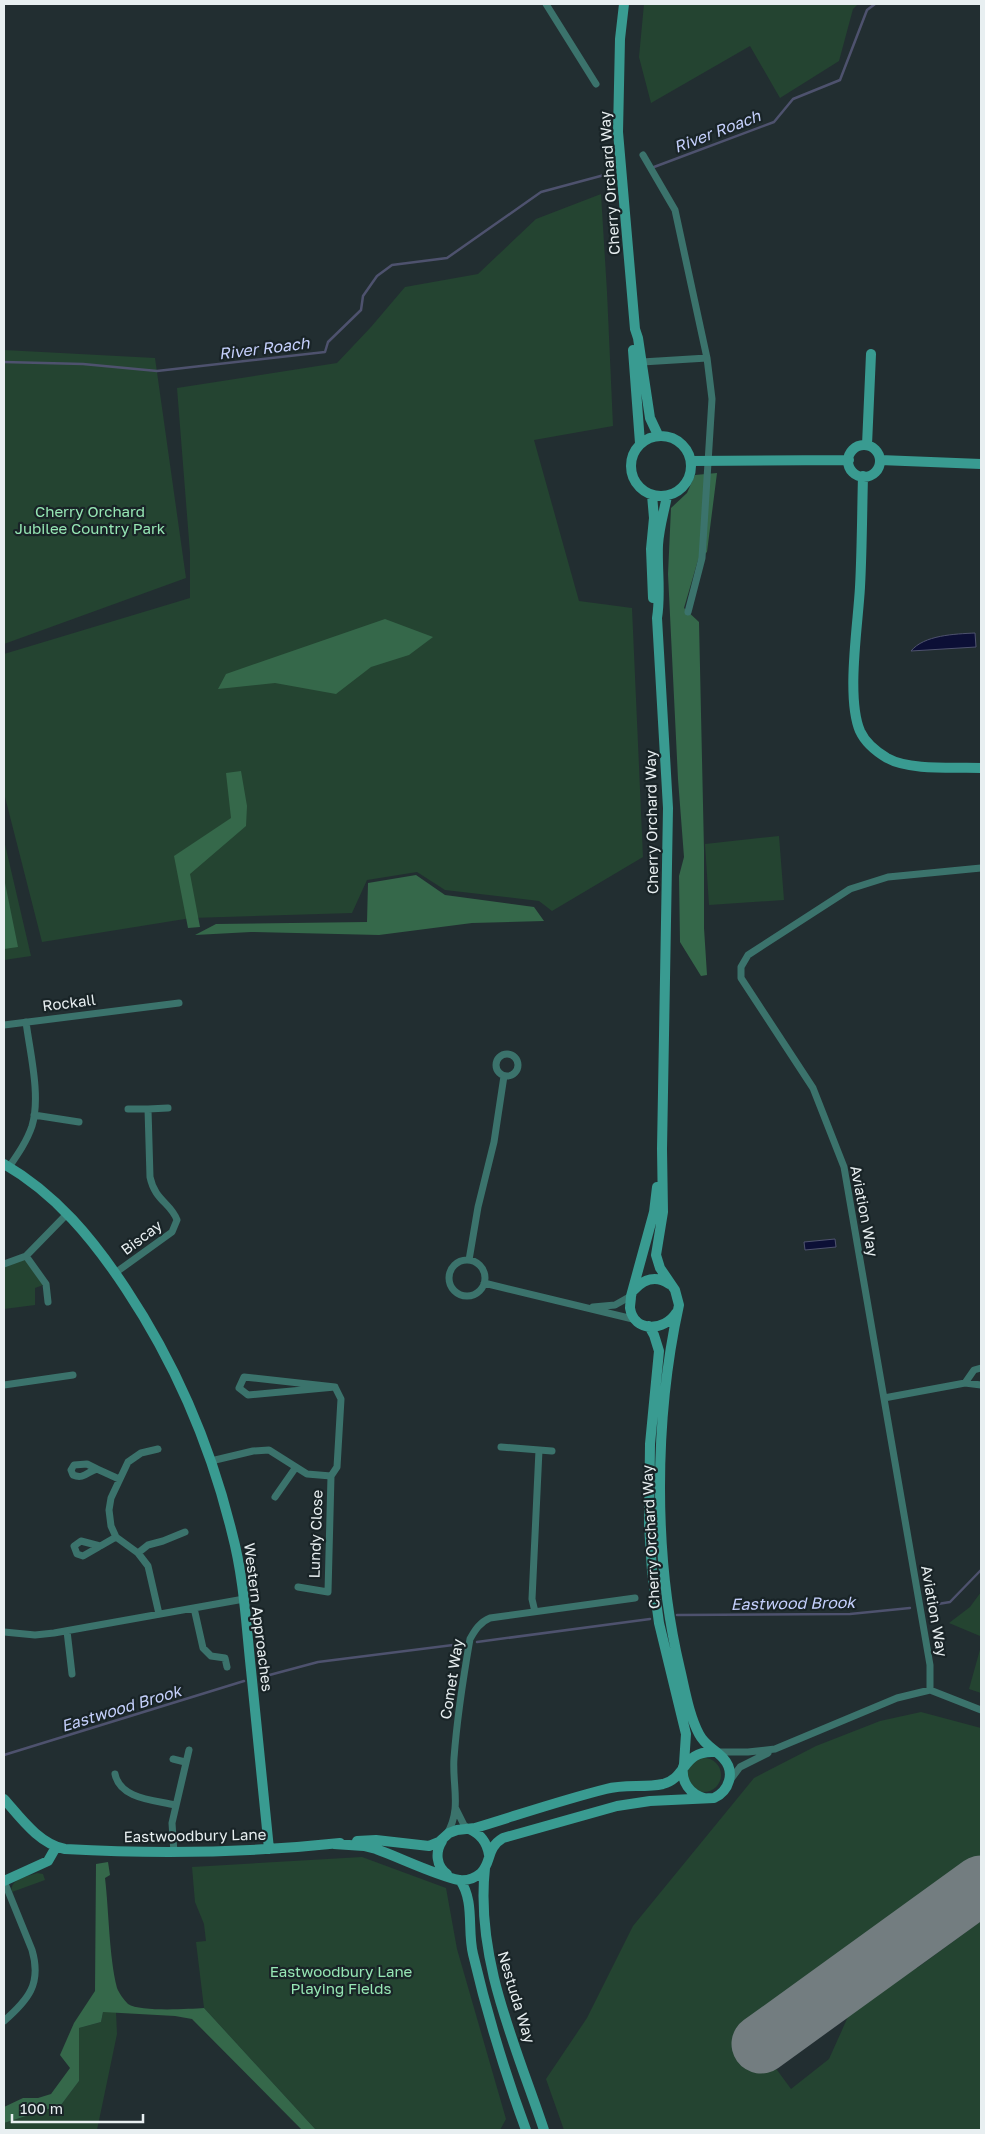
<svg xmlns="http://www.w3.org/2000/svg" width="985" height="2134" font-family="'Golos Text',sans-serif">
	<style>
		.green { fill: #244431 }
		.forest { fill: #35684a }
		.water { fill: #0c0f36; stroke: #4e526e }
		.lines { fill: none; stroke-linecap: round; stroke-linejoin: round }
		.stream { stroke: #4e526e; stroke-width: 2.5 }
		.runway { stroke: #737d80; stroke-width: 59 }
		.street { stroke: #3b736c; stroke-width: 7 }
		.secondary { stroke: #399b91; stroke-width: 10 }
		.labels { text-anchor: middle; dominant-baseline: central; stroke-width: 4.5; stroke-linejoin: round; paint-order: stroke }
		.street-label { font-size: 15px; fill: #e8eff1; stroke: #192427 }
		.park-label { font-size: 15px; fill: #96e6b4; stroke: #192427 }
		.water-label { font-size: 16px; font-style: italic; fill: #c5d0fc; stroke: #192427 }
	</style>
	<rect width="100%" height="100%" fill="#222e31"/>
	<path class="green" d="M 644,4 L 858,4 L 853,9 L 839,61 L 780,98 L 750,46 L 651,103 L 639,57 Z
		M 601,194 L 607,292 L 613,426 L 534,440 L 579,601 L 632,608 L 643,857 L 552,911 L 539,901 L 445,890 L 417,872 L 367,880 L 352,913 L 191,918 L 42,942 L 4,793 L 4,654 L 190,598 L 190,553 L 177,388 L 337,363 L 371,327 L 405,287 L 478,274 L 536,219 Z
		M 4,350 L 155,358 L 186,578 L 4,644 Z
		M 779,836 L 784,900 L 709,905 L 705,844 Z
		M 4,840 L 31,956 L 4,960 Z
		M 26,1256 L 46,1284 L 35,1288 L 35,1305 L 4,1309 L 4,1264 Z
		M 981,1592 L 981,1638 L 980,1636 L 949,1623 L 970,1607 Z
		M 981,1646 L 981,1693 L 969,1689 Z
		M 921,1712 L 981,1728 L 981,1860 L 889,1927 L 891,1931 L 750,2033 L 791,2089 L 829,2059 L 851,2010 L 914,1965 L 917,1968 L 981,1921 L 981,2130 L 564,2130 L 546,2079 L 587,2018 L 633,1926 L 754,1778 L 816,1746 L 880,1721 Z
		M687 1775a17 17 0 1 1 34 0a17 17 0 1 1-34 0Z
		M 362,1857 L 446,1888 L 457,1949 L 506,2119 L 500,2130 L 316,2130 L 204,2008 L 196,1942 L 206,1941 L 204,1924 L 195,1902 L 192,1867 Z
		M 37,1873 L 43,1874 L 45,1880 L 12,1892 C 9,1879 27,1877 37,1873 Z
		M 103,2012 L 116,2012 L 117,2034 L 97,2130 L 4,2130 L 4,2123 L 61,2105 L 79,2081 L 79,2028 L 101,2022 Z"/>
	<path class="forest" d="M 717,473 L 707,552 L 698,560 L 684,608 L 699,622 L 704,850 L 704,928 L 707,975 L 701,976 L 680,942 L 679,876 L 684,857 L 678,779 L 668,574 L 671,508 L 687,493 L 695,475 Z
		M 385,619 L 433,637 L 409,655 L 371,667 L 336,694 L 275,683 L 218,689 L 226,674 Z
		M 241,771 L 247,806 L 246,826 L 190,874 L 200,927 L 188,928 L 174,856 L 231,818 L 226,773 Z
		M 416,875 L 445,895 L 534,907 L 544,921 L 472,923 L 379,935 L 251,932 L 195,935 L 216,924 L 367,922 L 368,883 Z
		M 4,878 L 18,947 L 4,949 Z
		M 108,1862 L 110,1875 L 105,1878 C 109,1912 109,1956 117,1988 C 119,1993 124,2000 128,2004 C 140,2012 188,2009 204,2008 L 316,2130 L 302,2130 L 192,2019 L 175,2016 L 103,2012 L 101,2022 L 79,2028 L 79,2081 L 61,2105 L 4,2123 L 4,2107 L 23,2098 L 38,2098 L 51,2094 L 70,2068 L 60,2055 L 74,2023 L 95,1991 L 96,1864 Z"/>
	<path class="water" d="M 975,633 L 976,647 L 911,651 C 924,635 955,634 975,633 Z
		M 835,1239 L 836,1247 L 805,1250 L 804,1242 Z"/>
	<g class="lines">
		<path class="stream" d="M 654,167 L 774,122 L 793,99 L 840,80 L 867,10 L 875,4
			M 4,362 L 83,364 L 157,371 L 325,352 L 328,342 L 361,310 L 363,296 L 377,276 L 392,265 L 447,258 L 541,192 L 608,174
			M 932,1605 L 950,1602 L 981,1570
			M 677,1615 L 850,1614 L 910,1608
			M 477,1642 L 650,1619
			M 262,1677 L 318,1662 L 461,1644
			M 4,1755 L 244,1681"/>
		<path class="runway" d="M 761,2044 L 981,1885"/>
		<path class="street" d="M 546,4 L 596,84
			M 642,362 L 707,358 L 675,210 L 643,155
			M 688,612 L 702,558 L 712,399 L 707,358
			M 4,1025 L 179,1003
			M496 1065a11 11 0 1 1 22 0a11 11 0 1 1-22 0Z
			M 148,1109 L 168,1108
			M 34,1115 L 79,1122
			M 9,1167 C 18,1154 27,1141 32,1126 C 41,1096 30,1053 26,1022
			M 26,1256 L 46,1284 L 48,1302
			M 469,1260 L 478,1207 L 494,1142 L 504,1076
			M449 1278a18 18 0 1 1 36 0a18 18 0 1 1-36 0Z
			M 4,1264 L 26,1256 L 67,1214
			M 115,1273 L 172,1232 L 177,1220 C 171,1203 155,1201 150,1177 L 148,1109 L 128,1109
			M 484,1283 L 637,1320
			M 593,1307 L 615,1305 L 631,1296
			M 965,1383 L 974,1370 L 981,1368
			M 4,1385 L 73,1375
			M 884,1398 L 965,1383 L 981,1385
			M 501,1447 L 552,1451
			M 158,1449 L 141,1453 L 128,1462 L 111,1498 L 109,1510 L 111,1526 L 116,1537 L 138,1553 L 148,1566 L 159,1614
			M 211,1461 L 253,1451 L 269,1450 L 307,1474 L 331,1476
			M 97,1469 L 87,1464 L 74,1465 L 71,1470 L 73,1475 C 84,1480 88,1471 97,1469 L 119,1479
			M 275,1497 L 296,1467
			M 100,1546 L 81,1541 L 74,1546 L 77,1554 L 83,1556 L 116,1537
			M 138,1553 L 148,1545 L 163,1541 L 185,1532
			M 298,1587 L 328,1592 L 331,1476 L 337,1467 L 341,1399 L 335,1387 L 244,1377 L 239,1388 L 248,1395 L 335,1387
			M 194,1608 L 203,1648 L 211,1656 L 225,1658 L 227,1667
			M 535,1612 L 532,1599 L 539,1450
			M 67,1631 L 72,1674
			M 4,1632 L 35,1635 L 54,1633 L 244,1599
			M 930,1690 L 930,1665 L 844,1167 L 813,1088 L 741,978 L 741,967 L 748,955 L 850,889 L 888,877 L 981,868
			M 715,1752 L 748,1752 L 775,1749 L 897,1698 L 930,1690 L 981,1710
			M 173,1759 L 185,1762
			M 115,1774 C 120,1799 154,1800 175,1805
			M 731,1779 L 740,1767 L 768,1753
			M 456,1809 L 464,1825 L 469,1829
			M 447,1834 C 462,1808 452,1786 454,1758 C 457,1718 463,1679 470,1639 C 475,1630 480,1622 490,1618 L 635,1598
			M 174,1853 L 172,1823 L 189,1750
			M 4,2021 C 28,2000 42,1984 32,1950 L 4,1881"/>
		<path class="secondary" d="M 624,4 L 620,39 L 618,132 L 635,329 L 638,338 L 650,418 L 658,435
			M 633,350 L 640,443
			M631 466a30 30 0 1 1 60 0a30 30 0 1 1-60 0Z
			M 867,445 L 871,354
			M848 461a16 16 0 1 1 32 0a16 16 0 1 1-32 0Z
			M 880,460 L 981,464
			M 691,461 L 849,460
			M 863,476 C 862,513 862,550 860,587 C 858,625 846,698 860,731 C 865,742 877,752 887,758 C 910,771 955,767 981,768
			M 652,495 L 654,518 L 651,549 L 653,598
			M 4,1164 C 56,1194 93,1239 126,1289 C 175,1363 211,1447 232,1533 C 244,1578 246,1624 251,1670 C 257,1729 263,1789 269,1849
			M 657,1187 L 654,1212 L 631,1296 C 631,1300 630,1304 630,1308 C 634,1333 665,1331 676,1313
			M 634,1290 C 644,1279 656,1275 669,1284
			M 649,1326 L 654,1335 L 659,1351 L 650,1444 L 649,1525 L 652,1571 L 659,1623 L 686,1734 L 684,1764
			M 683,1767 C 681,1782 690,1794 704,1798
			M 4,1799 C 20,1817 39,1844 65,1849 C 157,1854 248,1853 340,1843
			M 469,1829 C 481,1834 487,1842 489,1855
			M 357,1841 L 376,1840 L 429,1846 L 439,1842 L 449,1833 L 457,1830 L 475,1828 C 518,1815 562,1800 606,1789 C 625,1784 644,1788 663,1784 C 687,1778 682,1750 715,1752
			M 442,1841 C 435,1852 436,1866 447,1874
			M 334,1844 L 364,1846 L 376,1849 C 401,1858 435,1875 459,1880 C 467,1881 475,1878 481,1873 C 492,1862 486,1848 503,1838 L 617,1806 L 650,1801 L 714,1798 C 729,1791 736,1772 723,1758 C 715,1749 705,1746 699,1734 C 689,1715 685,1690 680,1669 C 653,1556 654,1419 679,1305 L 675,1290 L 660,1268 L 656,1255 L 663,1212 L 662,1149 L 668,808 L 657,618 C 661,594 657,570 658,545 C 659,528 664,512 667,496
			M 485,1868 C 475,1959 516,2046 544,2130
			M 460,1880 C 475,1902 467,1929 473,1954 C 487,2014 505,2073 526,2130
			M 4,1881 L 48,1861 L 56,1847"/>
	</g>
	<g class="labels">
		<g class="street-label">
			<text transform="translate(609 183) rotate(-94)">Cherry Orchard Way</text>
			<text transform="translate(651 822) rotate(-91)">Cherry Orchard Way</text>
			<text transform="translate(69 1002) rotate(-7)">Rockall</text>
			<text transform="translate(865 1211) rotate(79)">Aviation Way</text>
			<text transform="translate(141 1237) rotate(-37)">Biscay</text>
			<text transform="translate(315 1534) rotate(-88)">Lundy Close</text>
			<text transform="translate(650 1537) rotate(-93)">Cherry Orchard Way</text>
			<text transform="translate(935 1611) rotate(80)">Aviation Way</text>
			<text transform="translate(259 1617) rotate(83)">Western Approaches</text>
			<text transform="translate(451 1679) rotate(-81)">Comet Way</text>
			<text transform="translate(195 1835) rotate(-1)">Eastwoodbury Lane</text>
			<text transform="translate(517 1997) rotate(73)">Nestuda Way</text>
		</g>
		<g class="park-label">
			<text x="90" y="511">Cherry Orchard<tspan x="90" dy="17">Jubilee Country Park</tspan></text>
			<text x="341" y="1971">Eastwoodbury Lane<tspan x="341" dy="17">Playing Fields</tspan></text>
		</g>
		<g class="water-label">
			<text transform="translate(717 131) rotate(-21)">River Roach</text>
			<text transform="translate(264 348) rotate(-7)">River Roach</text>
			<text transform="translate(793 1603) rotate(-1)">Eastwood Brook</text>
			<text transform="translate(121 1708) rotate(-17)">Eastwood Brook</text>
		</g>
	</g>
	<rect width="985" height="2134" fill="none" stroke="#e8eff1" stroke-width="10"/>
	<path d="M12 2114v8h131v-8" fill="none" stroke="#e8eff1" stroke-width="2.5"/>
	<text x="20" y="2114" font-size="15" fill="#e8eff1" stroke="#192427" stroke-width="4" paint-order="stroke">100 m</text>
</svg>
